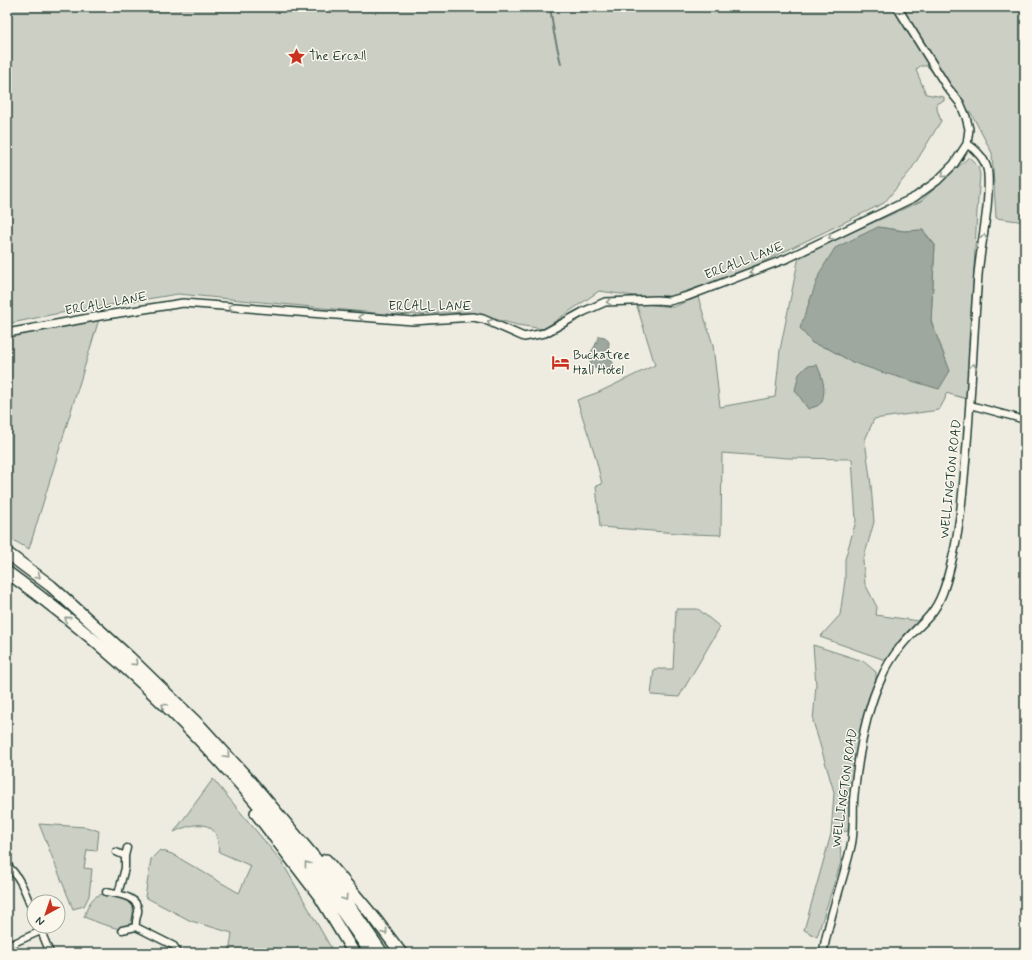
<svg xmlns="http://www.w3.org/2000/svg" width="1032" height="960" font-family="Mynerve,sans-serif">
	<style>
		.green { fill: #cbcfc4; stroke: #75867c; fill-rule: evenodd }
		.water { fill: #9fa89f; stroke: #6c7d74 }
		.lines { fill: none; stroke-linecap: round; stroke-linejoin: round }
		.stream { stroke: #6c7d74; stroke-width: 2 }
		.minor-casing { stroke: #1f3d34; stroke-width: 9 }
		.tertiary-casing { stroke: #1f3d34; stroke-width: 10 }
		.motorway-casing { stroke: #1f3d34; stroke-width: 14 }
		.minor { stroke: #fbf7ec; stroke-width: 6 }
		.tertiary { stroke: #fbf7ec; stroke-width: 7 }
		.motorway { stroke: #fbf7ec; stroke-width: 11 }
		.oneway { stroke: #8d9a90 }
		.labels { text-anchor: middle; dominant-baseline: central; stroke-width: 3; stroke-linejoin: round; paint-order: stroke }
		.poi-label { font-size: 13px; fill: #1f3d34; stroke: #fbf7ec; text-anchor: start }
		.street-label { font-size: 13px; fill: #1f3d34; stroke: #fbf7ec }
	</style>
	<rect width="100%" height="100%" fill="#eeece1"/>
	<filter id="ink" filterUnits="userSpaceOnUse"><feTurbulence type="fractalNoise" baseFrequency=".025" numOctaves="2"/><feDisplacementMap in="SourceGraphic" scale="8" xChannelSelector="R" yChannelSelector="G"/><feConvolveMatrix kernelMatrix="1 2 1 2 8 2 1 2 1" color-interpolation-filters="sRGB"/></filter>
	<g filter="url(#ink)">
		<path class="green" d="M 7,7 L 1025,7 L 1025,222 L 996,218 L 992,153 L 971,113 L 927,66 L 920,66 L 916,70 L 926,94 L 944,97 L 944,101 L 937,103 L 937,109 L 941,121 L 911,170 L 884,203 L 736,275 L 671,296 L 642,297 L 599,291 L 544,329 L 517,325 L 469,312 L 396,315 L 178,294 L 55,314 L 7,324 Z
			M 969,157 L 978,166 L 980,175 L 977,212 L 967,399 L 946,393 L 945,399 L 939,410 L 874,419 L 865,440 L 871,485 L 874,522 L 863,561 L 865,584 L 877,607 L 876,615 L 919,621 L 904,636 L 885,660 L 820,637 L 840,615 L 845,580 L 845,559 L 856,521 L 852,459 L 788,458 L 722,453 L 721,535 L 691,534 L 600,527 L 596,486 L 602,484 L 595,455 L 577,400 L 599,392 L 655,365 L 636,303 L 673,307 L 698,297 L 713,345 L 720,407 L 775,397 L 780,350 L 799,256 L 921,201 ZM 878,227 L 904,231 L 923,230 L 935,245 L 931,321 L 950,371 L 852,362 L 829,349 L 812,343 Z
			M 100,316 L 29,549 L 7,537 L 7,336 Z
			M 676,609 L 698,609 L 720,627 L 679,697 L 651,695 L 654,669 L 673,669 Z
			M 813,645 L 863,661 L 876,672 L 876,678 L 857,751 L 848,831 L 842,832 L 840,838 L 841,862 L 817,937 L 804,930 L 831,834 L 834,792 L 813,721 L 816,685 Z
			M 213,779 L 282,862 L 334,953 L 229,953 L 232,933 L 191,921 L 145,897 L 151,859 L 160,850 L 172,854 L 239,893 L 251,866 L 219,852 C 218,846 218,837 215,833 C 206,818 185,827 174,832 Z
			M 39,824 L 86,827 L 99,831 L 97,851 L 87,850 L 84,868 L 92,869 L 89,896 L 84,906 L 73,909 Z
			M 104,894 C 127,899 138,897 131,924 L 119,929 L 102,924 L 84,917 C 88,906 91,895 104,894 Z"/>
		<path class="water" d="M 878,227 L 904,231 L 922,230 L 935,245 L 931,321 L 950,371 L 939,389 L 881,372 L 852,362 L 829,349 L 812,343 L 800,328 L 820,272 L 835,248 Z
			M 599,336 L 605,337 L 609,342 L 608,353 L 615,367 L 610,373 L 600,371 L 591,366 L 589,355 L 595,346 Z
			M 817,365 C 823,379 826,387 822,402 L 817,406 L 808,409 L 795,390 L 799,374 L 807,366 Z"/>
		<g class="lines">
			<path class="stream" d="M 550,7 L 554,33 L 561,64"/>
			<defs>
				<path id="minor" d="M 970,405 L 1025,420
					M 116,852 L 125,856
					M 7,865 C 21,877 27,897 34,914
					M 106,892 C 117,894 140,896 138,912 C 137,917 135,921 136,927 L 174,946 L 178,953
					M 118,894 L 125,868 L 125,856 L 127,848
					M 39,926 L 50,953
					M 122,930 L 136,927
					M 7,946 L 41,931"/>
				<path id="tertiary" d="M 7,333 L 100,316 L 183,303 L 413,321 L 473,317 L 483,319 L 524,337 L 545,333 L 583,312 L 605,302 L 656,300 L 669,301 L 688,296 L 788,258 L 915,197 L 937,181 L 954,164 L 967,144 L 969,129 L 966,117 L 960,103 L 947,87 L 897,7
					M 823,953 C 829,916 843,882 851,846 C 855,829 852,811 854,795 C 858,758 865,712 881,679 C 886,667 893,656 901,646 C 909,635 921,626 930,615 C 941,602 946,584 950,568 C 959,535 962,501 965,467 C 971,403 973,339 978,275 C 981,241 990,208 988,174 C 987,161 977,150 967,144"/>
				<path id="motorway" d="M 7,553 L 51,586 L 129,657 L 201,727 L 251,782 L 324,869 L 382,953
					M 7,572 C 150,675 272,807 371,953
					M 256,813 L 320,897 L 354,953
					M 326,860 L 376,920 L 401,953"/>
			</defs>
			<use href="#minor" class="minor-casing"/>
			<use href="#tertiary" class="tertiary-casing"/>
			<use href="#motorway" class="motorway-casing"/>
			<use href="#minor" class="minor"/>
			<use href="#tertiary" class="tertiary"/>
			<use href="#motorway" class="motorway"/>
		</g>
		<defs><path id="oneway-chevron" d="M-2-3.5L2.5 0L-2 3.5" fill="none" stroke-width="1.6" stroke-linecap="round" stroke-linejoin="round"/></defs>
		<g class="oneway">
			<use href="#oneway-chevron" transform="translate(944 175) rotate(138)"/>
			<use href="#oneway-chevron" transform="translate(831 237) rotate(155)"/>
			<use href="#oneway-chevron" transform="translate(984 237) rotate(-81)"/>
			<use href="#oneway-chevron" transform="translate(752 272) rotate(159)"/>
			<use href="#oneway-chevron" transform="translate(609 302) rotate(171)"/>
			<use href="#oneway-chevron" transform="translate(231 307) rotate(-175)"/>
			<use href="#oneway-chevron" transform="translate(361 317) rotate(-175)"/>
			<use href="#oneway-chevron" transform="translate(490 322) rotate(-157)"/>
			<use href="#oneway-chevron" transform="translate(973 366) rotate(-86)"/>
			<use href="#oneway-chevron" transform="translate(38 576) rotate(37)"/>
			<use href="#oneway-chevron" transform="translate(67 619) rotate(-139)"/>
			<use href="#oneway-chevron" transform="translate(135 663) rotate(44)"/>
			<use href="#oneway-chevron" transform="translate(164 706) rotate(-137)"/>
			<use href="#oneway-chevron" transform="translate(227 755) rotate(47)"/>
			<use href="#oneway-chevron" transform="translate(307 864) rotate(-128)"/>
			<use href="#oneway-chevron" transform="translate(345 898) rotate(56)"/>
			<use href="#oneway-chevron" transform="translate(385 932) rotate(53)"/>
		</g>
	</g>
	<defs>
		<symbol id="sight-bare" viewBox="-9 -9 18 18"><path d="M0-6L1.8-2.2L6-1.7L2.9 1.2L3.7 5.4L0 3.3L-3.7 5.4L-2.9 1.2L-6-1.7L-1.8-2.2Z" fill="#c8321e" stroke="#fbf7ec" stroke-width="2.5" paint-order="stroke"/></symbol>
		<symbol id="hotel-bare" viewBox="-9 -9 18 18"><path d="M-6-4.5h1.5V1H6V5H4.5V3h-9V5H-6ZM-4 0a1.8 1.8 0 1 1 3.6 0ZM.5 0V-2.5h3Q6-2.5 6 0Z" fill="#c8321e" stroke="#fbf7ec" stroke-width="2.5" paint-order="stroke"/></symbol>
	</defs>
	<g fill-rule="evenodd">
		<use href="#sight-bare" x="284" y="44" width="25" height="25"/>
		<use href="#hotel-bare" x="548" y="350" width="25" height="25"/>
	</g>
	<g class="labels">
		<g class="poi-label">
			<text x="309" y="56">The Ercall</text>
			<text x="573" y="355">Buckatree<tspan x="573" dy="15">Hall Hotel</tspan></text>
		</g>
		<g class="street-label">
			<text transform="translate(744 261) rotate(-21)">ERCALL LANE</text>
			<text transform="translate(106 304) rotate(-10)">ERCALL LANE</text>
			<text x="430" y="306">ERCALL LANE</text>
			<text transform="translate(951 479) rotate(-84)">WELLINGTON ROAD</text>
			<text transform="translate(845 788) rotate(-82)">WELLINGTON ROAD</text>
		</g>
	</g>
	<rect width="1032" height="960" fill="none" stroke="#fbf7ec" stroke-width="24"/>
	<rect x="12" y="12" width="1008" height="936" fill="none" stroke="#1f3d34" stroke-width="1.5" filter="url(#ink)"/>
	<g transform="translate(46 914) rotate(220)"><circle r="19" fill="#fbf7ec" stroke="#a3ada2"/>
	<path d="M0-3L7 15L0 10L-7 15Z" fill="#c8321e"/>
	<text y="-6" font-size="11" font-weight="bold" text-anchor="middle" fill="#1f3d34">N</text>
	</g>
</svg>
